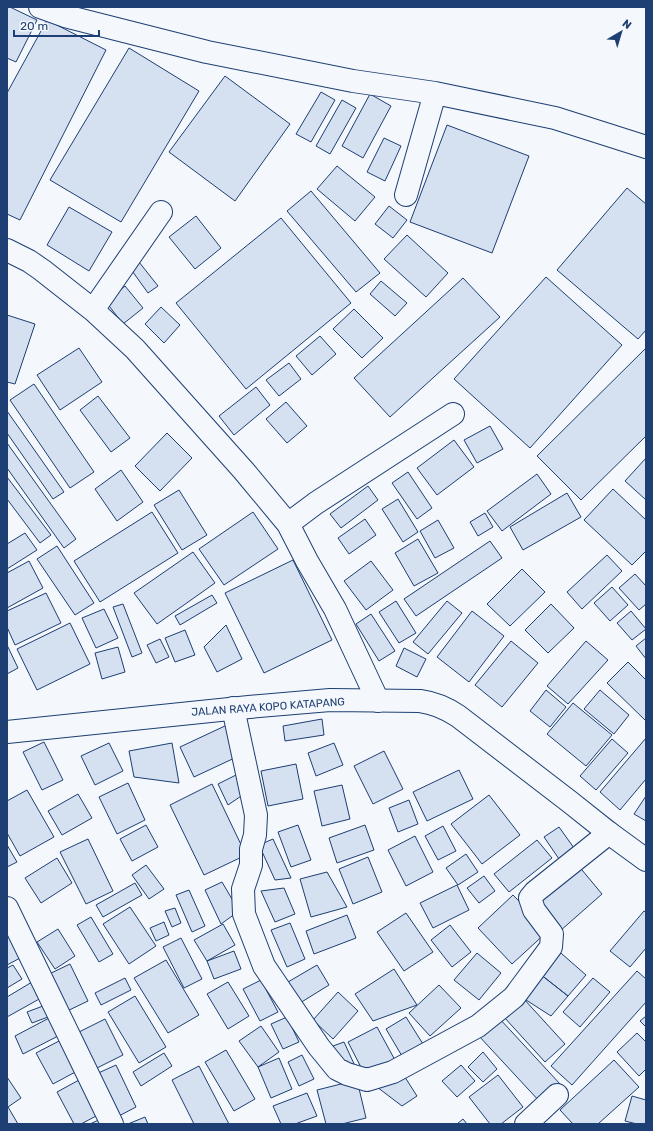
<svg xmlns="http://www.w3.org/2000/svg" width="653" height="1131" font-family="Rubik,sans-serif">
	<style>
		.building { fill: #d5e0f0; stroke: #1d3f73 }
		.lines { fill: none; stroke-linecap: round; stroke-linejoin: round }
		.minor-casing { stroke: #1d3f73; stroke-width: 24 }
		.major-casing { stroke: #1d3f73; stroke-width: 24 }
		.minor { stroke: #f4f7fb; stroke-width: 22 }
		.major { stroke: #f4f7fb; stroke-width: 22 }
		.labels { text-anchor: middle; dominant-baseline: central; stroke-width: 3; stroke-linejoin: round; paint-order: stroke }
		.street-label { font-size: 11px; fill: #1d3f73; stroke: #f4f7fb }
	</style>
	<rect width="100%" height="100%" fill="#f4f7fb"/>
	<path class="building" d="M 7,7 L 10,7 L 37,20 L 16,62 L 7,58 Z
		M 47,20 L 106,50 L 20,220 L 7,214 L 7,93 Z
		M 129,48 L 199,91 L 121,222 L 50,180 Z
		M 225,76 L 290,124 L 235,201 L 169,152 Z
		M 321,92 L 335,100 L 311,142 L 296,134 Z
		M 370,94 L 391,106 L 363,158 L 342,146 Z
		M 342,100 L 356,108 L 330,154 L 316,146 Z
		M 447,125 L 529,156 L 492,253 L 410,222 Z
		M 384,138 L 401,146 L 385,181 L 367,172 Z
		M 337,166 L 375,197 L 355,221 L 317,189 Z
		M 627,188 L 646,204 L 646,330 L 638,339 L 557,270 Z
		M 311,191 L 380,273 L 356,292 L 287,211 Z
		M 389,206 L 407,220 L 393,238 L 375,224 Z
		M 69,207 L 112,232 L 89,271 L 47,245 Z
		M 196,216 L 221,248 L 195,269 L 169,237 Z
		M 281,218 L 351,303 L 246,389 L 176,303 Z
		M 407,235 L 448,273 L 426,297 L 384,259 Z
		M 139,262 L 158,286 L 148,293 L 130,268 Z
		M 546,277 L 622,345 L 530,448 L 454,379 Z
		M 463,278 L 500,317 L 390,417 L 354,378 Z
		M 381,281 L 407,303 L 395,316 L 370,294 Z
		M 125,286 L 143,308 L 123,324 L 106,302 Z
		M 161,307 L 180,325 L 164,343 L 145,324 Z
		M 354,309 L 383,338 L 362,358 L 333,329 Z
		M 7,315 L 35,324 L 15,384 L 7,382 Z
		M 320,336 L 336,354 L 312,375 L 296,356 Z
		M 79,348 L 102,382 L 60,410 L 37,375 Z
		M 646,348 L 646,436 L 581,500 L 537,456 Z
		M 289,363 L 301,379 L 279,396 L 266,380 Z
		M 34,384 L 94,472 L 70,488 L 10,400 Z
		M 256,387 L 270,405 L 234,435 L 219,416 Z
		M 98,396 L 130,438 L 111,452 L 80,410 Z
		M 286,402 L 307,426 L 287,443 L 266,419 Z
		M 7,411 L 64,492 L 53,499 L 7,433 Z
		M 490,426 L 503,449 L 477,463 L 464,440 Z
		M 167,433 L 192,458 L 160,491 L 135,466 Z
		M 454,440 L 474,467 L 437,495 L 417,468 Z
		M 7,443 L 76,539 L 64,548 L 7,468 Z
		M 646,458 L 646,500 L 625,481 Z
		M 121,470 L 143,502 L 117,521 L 95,489 Z
		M 408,472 L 432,508 L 417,519 L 392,483 Z
		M 537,474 L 551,494 L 502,531 L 487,511 Z
		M 7,477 L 51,535 L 40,543 L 7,499 Z
		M 368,486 L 378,500 L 341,528 L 330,514 Z
		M 613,489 L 646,520 L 646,551 L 632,565 L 584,520 Z
		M 179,490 L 207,535 L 182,550 L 154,505 Z
		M 567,493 L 581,517 L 523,550 L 510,527 Z
		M 398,499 L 418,532 L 403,542 L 382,509 Z
		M 152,512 L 178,553 L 100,602 L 74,561 Z
		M 253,512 L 278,549 L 224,585 L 199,549 Z
		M 485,513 L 493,527 L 478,536 L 470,522 Z
		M 365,519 L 376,535 L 349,554 L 338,538 Z
		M 438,520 L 454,548 L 435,558 L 420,531 Z
		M 25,533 L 37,550 L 7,569 L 7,544 Z
		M 418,539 L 438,573 L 414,586 L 395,553 Z
		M 490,541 L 502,558 L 416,616 L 404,599 Z
		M 57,546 L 94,603 L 75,615 L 37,559 Z
		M 193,552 L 215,583 L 157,624 L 134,593 Z
		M 607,555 L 622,571 L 582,609 L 567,592 Z
		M 293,560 L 332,640 L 264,673 L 225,593 Z
		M 29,561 L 43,588 L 7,608 L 7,573 Z
		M 371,561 L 393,590 L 366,610 L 344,581 Z
		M 522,569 L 545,592 L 510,626 L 487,604 Z
		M 635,574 L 646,586 L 646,604 L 639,610 L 619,588 Z
		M 612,587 L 628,605 L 610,621 L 594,603 Z
		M 46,593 L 61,623 L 15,645 L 7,627 L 7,611 Z
		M 212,595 L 217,603 L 180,625 L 175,616 Z
		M 396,601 L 416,633 L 399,643 L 379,612 Z
		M 447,601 L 462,613 L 428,654 L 413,642 Z
		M 123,604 L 142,653 L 132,657 L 113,607 Z
		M 551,604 L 574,628 L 548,653 L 525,630 Z
		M 104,609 L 118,638 L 96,648 L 82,618 Z
		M 472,611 L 504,636 L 469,682 L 437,657 Z
		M 631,611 L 646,629 L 632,640 L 617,623 Z
		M 371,614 L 395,651 L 379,661 L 356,624 Z
		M 70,623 L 90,664 L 37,690 L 17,649 Z
		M 226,625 L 242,659 L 217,672 L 204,647 Z
		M 185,630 L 195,655 L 175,662 L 165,638 Z
		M 646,638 L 646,659 L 636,646 Z
		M 160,639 L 169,657 L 156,663 L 147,645 Z
		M 511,641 L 538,663 L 502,707 L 475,685 Z
		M 586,641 L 608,660 L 568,704 L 547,686 Z
		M 7,645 L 18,668 L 7,674 Z
		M 118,647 L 125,672 L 102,679 L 95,653 Z
		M 404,648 L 426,659 L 417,677 L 396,666 Z
		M 628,662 L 646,680 L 646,721 L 607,683 Z
		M 546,690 L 566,707 L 550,727 L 530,711 Z
		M 600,690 L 629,715 L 614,734 L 584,709 Z
		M 573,703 L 612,735 L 586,766 L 547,734 Z
		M 322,719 L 324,735 L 285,741 L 283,726 Z
		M 227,725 L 241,755 L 194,777 L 180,747 Z
		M 646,738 L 646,779 L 620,810 L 600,792 Z
		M 612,739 L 628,753 L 596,790 L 580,776 Z
		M 44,742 L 63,780 L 42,790 L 23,752 Z
		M 109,743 L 123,771 L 95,785 L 81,756 Z
		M 172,743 L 179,783 L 134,777 L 129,751 Z
		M 334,743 L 343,765 L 316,776 L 308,753 Z
		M 384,751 L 403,789 L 373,804 L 354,766 Z
		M 296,764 L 303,799 L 268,806 L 261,771 Z
		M 459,770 L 473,799 L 427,821 L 413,792 Z
		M 238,774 L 247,792 L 228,805 L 218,784 Z
		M 128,783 L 145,820 L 117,834 L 99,797 Z
		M 212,784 L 246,855 L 204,875 L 170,805 Z
		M 342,785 L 350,819 L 322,826 L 314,791 Z
		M 27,790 L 54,837 L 20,856 L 7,833 L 7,801 Z
		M 78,794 L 92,818 L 62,835 L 48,811 Z
		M 489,795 L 520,835 L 482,864 L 451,824 Z
		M 646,796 L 646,821 L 634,814 Z
		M 409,800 L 418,824 L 398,832 L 389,808 Z
		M 146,825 L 158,847 L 132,861 L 120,839 Z
		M 298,825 L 311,860 L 291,867 L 278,832 Z
		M 365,825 L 374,850 L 337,863 L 329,838 Z
		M 443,826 L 456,851 L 438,860 L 425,836 Z
		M 559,827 L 574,848 L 559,859 L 544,837 Z
		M 415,836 L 433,872 L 406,886 L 388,850 Z
		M 88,839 L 113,891 L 86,904 L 60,852 Z
		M 273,839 L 291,878 L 275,880 L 259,845 Z
		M 537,840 L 552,858 L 509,892 L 494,874 Z
		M 7,845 L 17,862 L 7,867 Z
		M 466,854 L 478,872 L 458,885 L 446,868 Z
		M 368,857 L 382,892 L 353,904 L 339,869 Z
		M 57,858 L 72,883 L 41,903 L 25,878 Z
		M 577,864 L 602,894 L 560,931 L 534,901 Z
		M 146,865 L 164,889 L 149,899 L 132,875 Z
		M 327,872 L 347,907 L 311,917 L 300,879 Z
		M 484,876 L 495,891 L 479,903 L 467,888 Z
		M 222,882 L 239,911 L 221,924 L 205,890 Z
		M 135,883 L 142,895 L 103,917 L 96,905 Z
		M 457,885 L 469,910 L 433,928 L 420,903 Z
		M 284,888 L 295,914 L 275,922 L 261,891 Z
		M 189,890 L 205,926 L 192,932 L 176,895 Z
		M 513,895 L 548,931 L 512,964 L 478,928 Z
		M 130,907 L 156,946 L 129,964 L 103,924 Z
		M 175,908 L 181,923 L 172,927 L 165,911 Z
		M 644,911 L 646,912 L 646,948 L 630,967 L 610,951 Z
		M 406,913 L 433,952 L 404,971 L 377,932 Z
		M 347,915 L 356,938 L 314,954 L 306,931 Z
		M 91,917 L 113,954 L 99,962 L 77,925 Z
		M 164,922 L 169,935 L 156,941 L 150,928 Z
		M 290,923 L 305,959 L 287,967 L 271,930 Z
		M 223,924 L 235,945 L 207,961 L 194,940 Z
		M 450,925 L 471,952 L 452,967 L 431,940 Z
		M 58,929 L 75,956 L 55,969 L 37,942 Z
		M 9,933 L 22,957 L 7,965 L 7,934 Z
		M 181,938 L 202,979 L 184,988 L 163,947 Z
		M 554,947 L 586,975 L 568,996 L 540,974 Z
		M 234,951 L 241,969 L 214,979 L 207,961 Z
		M 477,953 L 501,973 L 479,1000 L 454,980 Z
		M 166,960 L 199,1015 L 168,1033 L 134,978 Z
		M 70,964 L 88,1001 L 63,1013 L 45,976 Z
		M 13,965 L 22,979 L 7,988 L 7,968 Z
		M 317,965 L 329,985 L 300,1003 L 288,982 Z
		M 394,969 L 417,1005 L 373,1021 L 355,994 Z
		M 637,971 L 646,979 L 646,1002 L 572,1085 L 551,1066 Z
		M 540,974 L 568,996 L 551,1016 L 523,998 Z
		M 125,978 L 131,990 L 101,1005 L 95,993 Z
		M 593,978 L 610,992 L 580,1027 L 563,1012 Z
		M 261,980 L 278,1012 L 260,1021 L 243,989 Z
		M 32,982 L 41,998 L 7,1017 L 7,997 Z
		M 228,982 L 249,1016 L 228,1029 L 207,994 Z
		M 439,985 L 461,1008 L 430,1036 L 409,1013 Z
		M 338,992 L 358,1011 L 333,1039 L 313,1020 Z
		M 135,996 L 166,1047 L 139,1063 L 108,1012 Z
		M 523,998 L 565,1044 L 545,1062 L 503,1016 Z
		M 43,1006 L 48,1017 L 32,1023 L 27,1012 Z
		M 646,1016 L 646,1027 L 640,1021 Z
		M 51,1017 L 60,1035 L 23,1054 L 15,1036 Z
		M 287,1017 L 299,1042 L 283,1049 L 271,1024 Z
		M 406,1017 L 423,1044 L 402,1056 L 386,1029 Z
		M 498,1017 L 561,1085 L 541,1103 L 478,1035 Z
		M 105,1019 L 123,1055 L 93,1070 L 75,1034 Z
		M 261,1026 L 279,1052 L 258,1067 L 239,1041 Z
		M 377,1027 L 396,1062 L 366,1077 L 348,1042 Z
		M 637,1033 L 646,1042 L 646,1069 L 639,1076 L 617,1052 Z
		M 61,1040 L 79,1070 L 53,1084 L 36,1053 Z
		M 344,1042 L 355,1066 L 343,1070 L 333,1046 Z
		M 226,1050 L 255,1099 L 234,1111 L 205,1062 Z
		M 483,1052 L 497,1069 L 483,1082 L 468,1067 Z
		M 164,1053 L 172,1066 L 141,1086 L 133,1072 Z
		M 302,1055 L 314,1079 L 299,1086 L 288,1062 Z
		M 279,1058 L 292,1089 L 271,1098 L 258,1067 Z
		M 614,1060 L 639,1087 L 598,1124 L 573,1124 L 560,1110 Z
		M 116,1065 L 136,1107 L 115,1118 L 94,1075 Z
		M 461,1065 L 475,1081 L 457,1097 L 442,1081 Z
		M 199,1066 L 229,1124 L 194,1124 L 172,1080 Z
		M 401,1071 L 417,1096 L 402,1106 L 377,1087 Z
		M 498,1075 L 523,1107 L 501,1124 L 490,1124 L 469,1097 Z
		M 7,1077 L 21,1098 L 8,1107 L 18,1124 L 7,1124 Z
		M 79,1080 L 98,1115 L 81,1124 L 74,1124 L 57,1092 Z
		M 357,1080 L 366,1118 L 342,1124 L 326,1124 L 317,1090 Z
		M 307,1093 L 317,1116 L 295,1124 L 281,1124 L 273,1106 Z
		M 632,1096 L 646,1100 L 646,1124 L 637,1124 L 625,1121 Z
		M 145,1117 L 148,1124 L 128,1124 Z
		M 103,1118 L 107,1124 L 90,1124 Z
		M 463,1119 L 467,1124 L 457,1124 Z"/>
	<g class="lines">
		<defs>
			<path id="minor" d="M 40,7 L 65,16 L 207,52 L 353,81 L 435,93 L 555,118 L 646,147
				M 406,195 L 435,93
				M 7,250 L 29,261 L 42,270 L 93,310 L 135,349 L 244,471 L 288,524 L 307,561 L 335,609 L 378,701
				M 93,310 L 161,212
				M 288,524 L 316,503 L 453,414
				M 233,708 L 256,815 L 255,835 L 251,849 L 251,865 L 243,889 L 244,914 L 264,966 L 319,1047 L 337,1069 L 347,1074 L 367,1080 L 393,1072 L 478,1026 L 514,997 L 551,947 L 552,934 L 534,910 L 530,898 L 535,892 L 609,833
				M 7,908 L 112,1124
				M 526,1124 L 557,1095"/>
			<path id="major" d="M 7,732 L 249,707 L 330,700 L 420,701 C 435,703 446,708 458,716 L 570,802 L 609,833 L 646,860"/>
		</defs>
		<use href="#minor" class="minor-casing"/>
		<use href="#major" class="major-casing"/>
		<use href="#minor" class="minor"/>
		<use href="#major" class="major"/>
	</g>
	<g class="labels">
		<g class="street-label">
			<text transform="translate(268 707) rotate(-4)">JALAN RAYA KOPO KATAPANG</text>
		</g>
	</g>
	<rect width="653" height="1131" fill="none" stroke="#1d3f73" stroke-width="16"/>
	<g transform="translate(621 32) rotate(38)" stroke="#f4f7fb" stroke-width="3" paint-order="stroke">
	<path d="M0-3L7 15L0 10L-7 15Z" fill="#1d3f73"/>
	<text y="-6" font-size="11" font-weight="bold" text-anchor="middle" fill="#1d3f73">N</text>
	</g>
	<path d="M14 30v6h85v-6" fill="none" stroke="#1d3f73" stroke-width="2"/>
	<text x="20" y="30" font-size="12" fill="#1d3f73" stroke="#f4f7fb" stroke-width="3" paint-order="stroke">20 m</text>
</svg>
